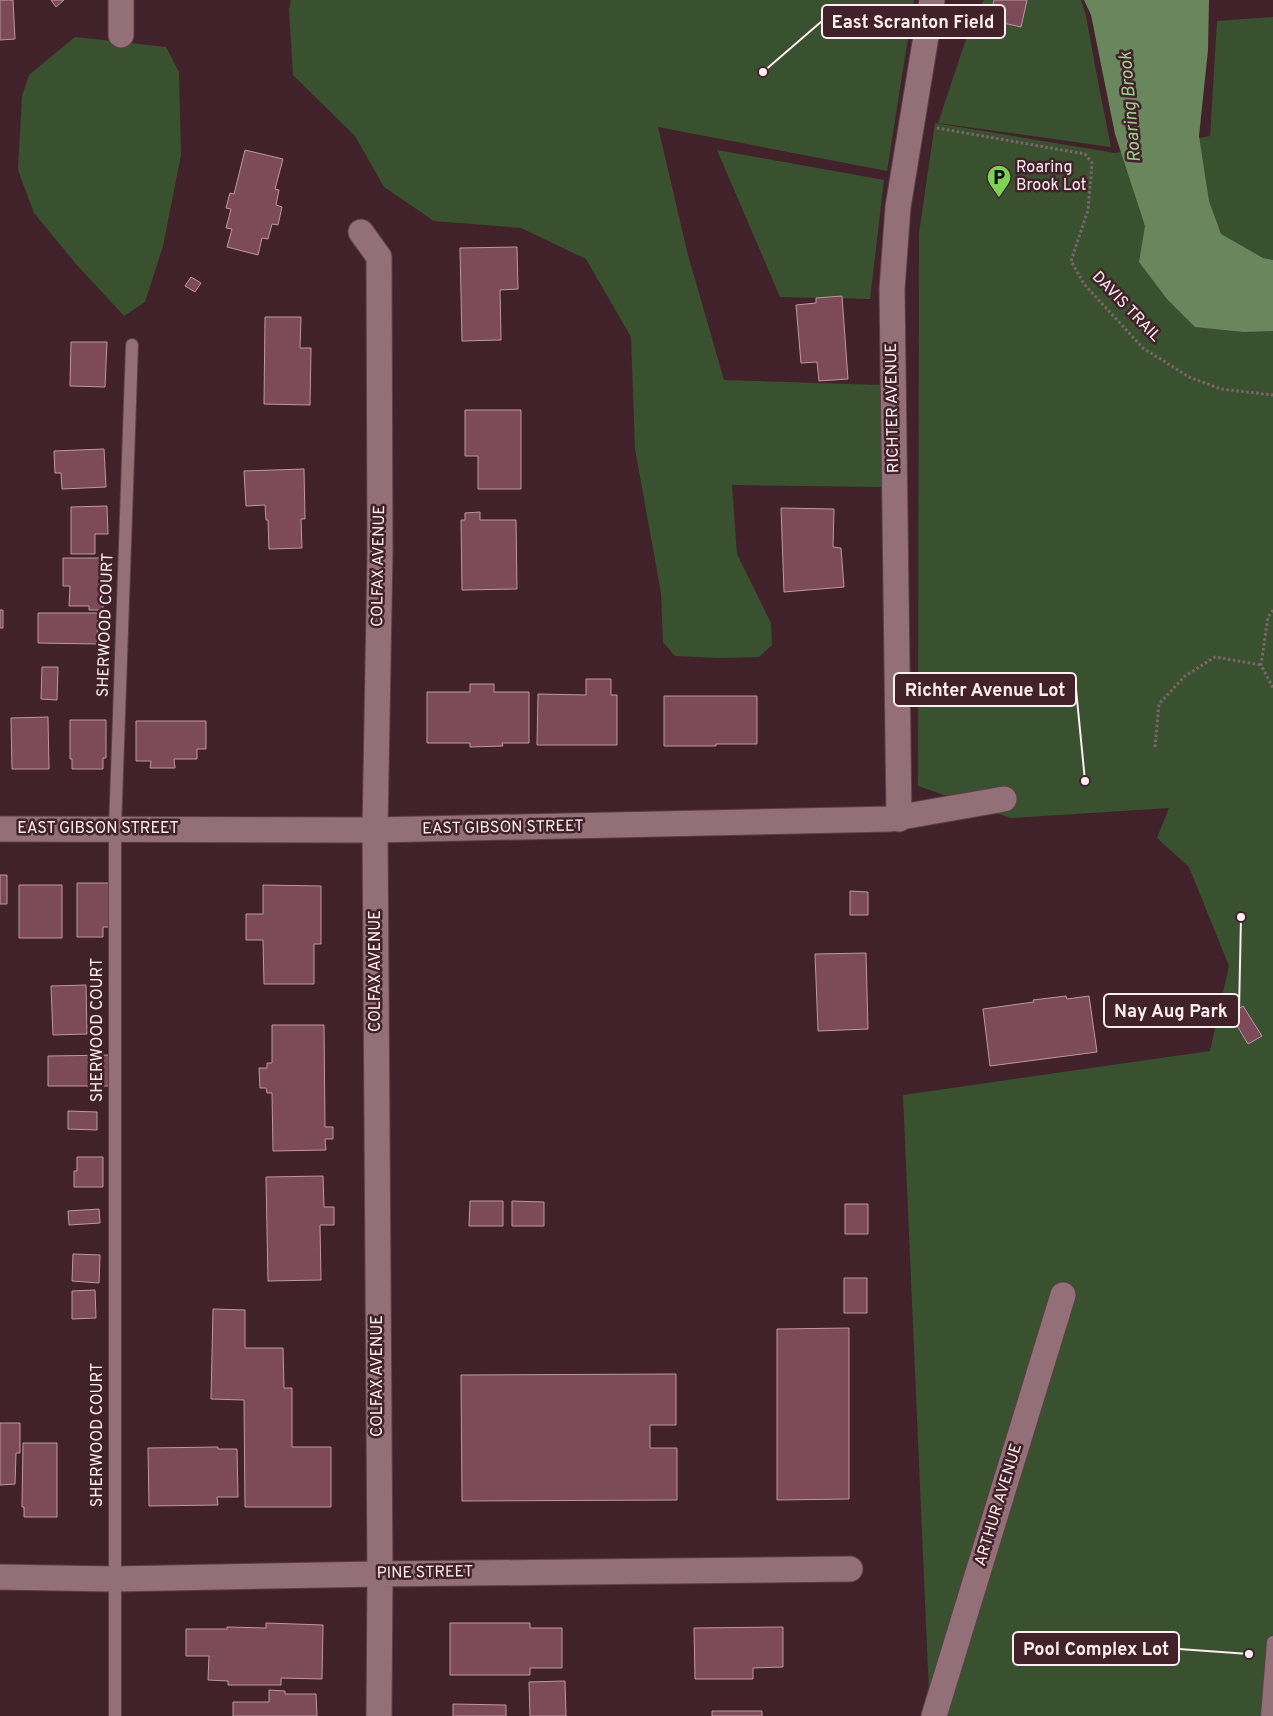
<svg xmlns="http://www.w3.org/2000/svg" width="1273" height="1716" font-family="Overpass,sans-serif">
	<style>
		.green { fill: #39512e }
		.water { fill: #69865d }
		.building { fill: #7c4a58; stroke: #be97a1 }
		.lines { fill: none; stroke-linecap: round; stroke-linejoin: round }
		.service-casing { stroke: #5a4048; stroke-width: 14 }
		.minor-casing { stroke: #5a4048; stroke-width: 27 }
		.path { stroke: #7e646b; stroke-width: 3; stroke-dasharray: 2.5 2.5; stroke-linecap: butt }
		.service { stroke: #936f78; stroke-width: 12 }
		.minor { stroke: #936f78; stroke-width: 25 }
		.labels { text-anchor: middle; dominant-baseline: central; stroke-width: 5; stroke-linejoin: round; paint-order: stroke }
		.poi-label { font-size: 16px; fill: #feedf1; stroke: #41222b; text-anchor: start }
		.street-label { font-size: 16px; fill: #feedf1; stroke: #41222b }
		.water-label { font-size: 18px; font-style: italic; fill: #a2d08f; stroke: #41222b }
		.leader { fill: none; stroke: #feedf1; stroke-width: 2 }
		.callout-dot { fill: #feedf1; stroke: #41222b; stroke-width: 2 }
		.callout { fill: #41222b; stroke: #feedf1; stroke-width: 2 }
		.callout-label { font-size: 18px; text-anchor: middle; font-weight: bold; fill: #feedf1 }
	</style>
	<rect width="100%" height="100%" fill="#41222b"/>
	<path class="green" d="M 291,0 L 914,0 L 887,171 L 658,127 L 688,255 L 724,380 L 882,385 L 882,487 L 732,485 L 737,554 L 771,623 L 772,645 L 759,657 L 719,658 L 675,656 L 663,642 L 661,593 L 635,449 L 631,337 L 586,259 L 521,228 L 434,221 L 384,187 L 355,136 L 293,75 L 289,9 Z
		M 984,0 L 1081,0 L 1086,16 L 1098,82 L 1111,147 L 938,123 L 968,33 L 972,20 Z
		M 1273,17 L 1273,1716 L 930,1716 L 903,1095 L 1210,1051 L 1229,966 L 1189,867 L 1157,838 L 1169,808 L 1011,818 L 918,786 L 919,233 L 935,123 L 1115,153 L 1210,136 L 1217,21 Z
		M 75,37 L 166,47 L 179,72 L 181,155 L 163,246 L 145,302 L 124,316 L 76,264 L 34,213 L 18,170 L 22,96 L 29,75 Z
		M 717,150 L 884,180 L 870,299 L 780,297 Z"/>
	<path class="water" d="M 1084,0 L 1209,0 L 1208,50 L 1199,136 L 1209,201 L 1221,234 L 1263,258 L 1273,260 L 1273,331 L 1244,332 L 1195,327 L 1167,299 L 1139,262 L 1145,226 L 1115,134 L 1091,15 Z"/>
	<path class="building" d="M 0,0 L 13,0 L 15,39 L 0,40 Z
		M 51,0 L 64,0 L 56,7 Z
		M 994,0 L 1027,0 L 1021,27 L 990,20 Z
		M 245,150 L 283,159 L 275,189 L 279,190 L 276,205 L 282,207 L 278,225 L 272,224 L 268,239 L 262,238 L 258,255 L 227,247 L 232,229 L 226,228 L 231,209 L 226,208 L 230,193 L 234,194 Z
		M 517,247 L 518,289 L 500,290 L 501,340 L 462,341 L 460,248 Z
		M 191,277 L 201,283 L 195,292 L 185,286 Z
		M 842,296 L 848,379 L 819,381 L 817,362 L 801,363 L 796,305 L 816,303 L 816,298 Z
		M 265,317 L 301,317 L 300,348 L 311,348 L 310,405 L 264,404 Z
		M 71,342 L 107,342 L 105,387 L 70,386 Z
		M 465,410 L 521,410 L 521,489 L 478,489 L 478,456 L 465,456 Z
		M 104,449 L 106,487 L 62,489 L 61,473 L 55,473 L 54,451 Z
		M 304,469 L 305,519 L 301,519 L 302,548 L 269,549 L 268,520 L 266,520 L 265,505 L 246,506 L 244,471 Z
		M 107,506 L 108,534 L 95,534 L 95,554 L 71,554 L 71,507 Z
		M 781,508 L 834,509 L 833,547 L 841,548 L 844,587 L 784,592 Z
		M 480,512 L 480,520 L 516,520 L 517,589 L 462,590 L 461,520 L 465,520 L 465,513 Z
		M 63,558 L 104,558 L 103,610 L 89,610 L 89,606 L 69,606 L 70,586 L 63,586 Z
		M 0,610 L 3,610 L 3,628 L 0,628 Z
		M 38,613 L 98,613 L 97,644 L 38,643 Z
		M 42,667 L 58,667 L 57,700 L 41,699 Z
		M 586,679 L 611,679 L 611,695 L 617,695 L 617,745 L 537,745 L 538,694 L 586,695 Z
		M 470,684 L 494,684 L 494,692 L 529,692 L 529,743 L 502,743 L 503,746 L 470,747 L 470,743 L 427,743 L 427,692 L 470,692 Z
		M 664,696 L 757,696 L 757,744 L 716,744 L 716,746 L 664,746 Z
		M 48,717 L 49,769 L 12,769 L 11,718 Z
		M 70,720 L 106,720 L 106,758 L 103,758 L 103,769 L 72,769 L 72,759 L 70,759 Z
		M 136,721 L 206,721 L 206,749 L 197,749 L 197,759 L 174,759 L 175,768 L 150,768 L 151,761 L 136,761 Z
		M 0,875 L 7,875 L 7,904 L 0,904 Z
		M 77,883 L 111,883 L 112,927 L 103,927 L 103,937 L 77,937 Z
		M 19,885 L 62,885 L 62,938 L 19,938 Z
		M 263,885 L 321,886 L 321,944 L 314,944 L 314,984 L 264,984 L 263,940 L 246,940 L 246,914 L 263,914 Z
		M 850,891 L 868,892 L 868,915 L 850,915 Z
		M 866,953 L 868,1029 L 818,1031 L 815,954 Z
		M 86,985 L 87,1034 L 53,1035 L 51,986 Z
		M 1066,996 L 1067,999 L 1089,996 L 1097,1052 L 990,1066 L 983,1009 L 1034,1002 L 1033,1000 Z
		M 1243,1006 L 1262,1036 L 1248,1044 L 1230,1014 Z
		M 272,1025 L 324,1025 L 325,1127 L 333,1127 L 333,1139 L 325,1139 L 326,1150 L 273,1151 L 272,1093 L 267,1093 L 266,1088 L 260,1088 L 259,1068 L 267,1068 L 267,1063 L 272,1063 Z
		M 113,1055 L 113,1086 L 48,1086 L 48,1056 Z
		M 68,1111 L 97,1112 L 97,1130 L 68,1129 Z
		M 77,1157 L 103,1157 L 103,1187 L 74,1187 L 74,1171 L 77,1171 Z
		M 323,1176 L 324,1207 L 334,1207 L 334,1225 L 320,1225 L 321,1280 L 268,1281 L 266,1177 Z
		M 470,1201 L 503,1201 L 503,1226 L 469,1226 Z
		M 512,1201 L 544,1202 L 544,1226 L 512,1226 Z
		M 845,1204 L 868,1204 L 868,1234 L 845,1234 Z
		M 99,1209 L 100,1223 L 69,1225 L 68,1211 Z
		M 73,1254 L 100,1255 L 99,1283 L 72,1281 Z
		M 844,1278 L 867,1278 L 867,1313 L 844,1313 Z
		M 95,1290 L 96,1318 L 72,1319 L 72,1291 Z
		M 213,1309 L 245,1310 L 245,1348 L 283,1348 L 284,1388 L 292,1388 L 292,1447 L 331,1447 L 331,1507 L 245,1507 L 244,1400 L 211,1399 Z
		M 849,1328 L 849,1499 L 777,1500 L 777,1329 Z
		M 676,1374 L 676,1425 L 650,1425 L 650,1448 L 677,1448 L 677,1500 L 462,1501 L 461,1375 Z
		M 0,1423 L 20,1423 L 20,1453 L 16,1453 L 15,1484 L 0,1485 Z
		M 23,1443 L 57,1443 L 57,1517 L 24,1517 L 24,1507 L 22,1507 Z
		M 218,1447 L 218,1449 L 237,1449 L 238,1497 L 217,1497 L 218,1505 L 149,1506 L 148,1448 Z
		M 266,1623 L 323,1625 L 322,1679 L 281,1678 L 281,1685 L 228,1685 L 228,1681 L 208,1680 L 209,1656 L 186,1656 L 186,1629 L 227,1629 L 227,1627 L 266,1628 Z
		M 450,1623 L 530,1623 L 530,1628 L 562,1628 L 562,1668 L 530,1668 L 530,1675 L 450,1675 Z
		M 783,1627 L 783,1667 L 753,1668 L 753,1679 L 695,1679 L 694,1628 Z
		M 565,1681 L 566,1716 L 530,1716 L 529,1682 Z
		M 269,1690 L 285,1691 L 285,1694 L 316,1694 L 317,1716 L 233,1716 L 233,1702 L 269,1702 Z
		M 453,1704 L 506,1705 L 506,1716 L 453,1716 Z
		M 712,1711 L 762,1711 L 762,1716 L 712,1716 Z"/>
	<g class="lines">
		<defs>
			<path id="service" d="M 115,1716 L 115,829 L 132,345
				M 1267,1716 L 1273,1642"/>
			<path id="minor" d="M 121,0 L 121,35
				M 361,232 L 379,257 L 380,552 L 375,830 L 380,1574 L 379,1716
				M 899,819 L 892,289 L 898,207 L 932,0
				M 0,829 L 375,830 L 890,819 L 1004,799
				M 0,1577 L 114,1579 L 380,1574 L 850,1569
				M 934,1716 L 1063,1295"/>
		</defs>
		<use href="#service" class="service-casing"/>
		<use href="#minor" class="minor-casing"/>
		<path class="path" d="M 937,128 L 1085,154 L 1092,163 L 1088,210 L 1071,261 L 1084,284 L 1143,348 L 1189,377 L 1221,389 L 1273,395
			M 1273,610 L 1268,617 L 1261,665 L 1273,688
			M 1155,747 L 1159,704 L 1185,676 L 1215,657 L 1261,665"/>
		<use href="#service" class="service"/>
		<use href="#minor" class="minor"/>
	</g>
	<defs>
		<symbol id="parking-pin" viewBox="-11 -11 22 30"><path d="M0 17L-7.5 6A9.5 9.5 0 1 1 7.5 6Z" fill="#7dd154" stroke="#41222b"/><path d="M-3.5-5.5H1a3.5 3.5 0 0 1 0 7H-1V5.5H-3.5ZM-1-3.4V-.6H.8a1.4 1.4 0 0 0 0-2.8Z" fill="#111"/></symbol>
	</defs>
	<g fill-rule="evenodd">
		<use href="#parking-pin" x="985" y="163" width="28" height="38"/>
	</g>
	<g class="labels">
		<g class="poi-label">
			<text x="1016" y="168">Roaring<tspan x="1016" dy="18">Brook Lot</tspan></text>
		</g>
		<g class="street-label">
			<text transform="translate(1126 307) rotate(46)">DAVIS TRAIL</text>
			<text transform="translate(893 408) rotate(-91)">RICHTER AVENUE</text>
			<text transform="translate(379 566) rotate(-89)">COLFAX AVENUE</text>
			<text transform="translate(106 625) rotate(-88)">SHERWOOD COURT</text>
			<text transform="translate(503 828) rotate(-1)">EAST GIBSON STREET</text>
			<text x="98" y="829">EAST GIBSON STREET</text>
			<text transform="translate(376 971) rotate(-90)">COLFAX AVENUE</text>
			<text transform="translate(98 1030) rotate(-90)">SHERWOOD COURT</text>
			<text transform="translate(378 1376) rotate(-90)">COLFAX AVENUE</text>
			<text transform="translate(98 1435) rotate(-90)">SHERWOOD COURT</text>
			<text transform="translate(999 1505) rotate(-73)">ARTHUR AVENUE</text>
			<text transform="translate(425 1573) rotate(-1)">PINE STREET</text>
		</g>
		<g class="water-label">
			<text transform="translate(1131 107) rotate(-95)">Roaring Brook</text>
		</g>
	</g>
	<path class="leader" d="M763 72L822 21M1085 781L1076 689M1241 917L1239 1011M1249 1654L1179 1649"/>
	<g class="callout-dot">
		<circle cx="763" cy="72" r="5"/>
		<circle cx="1085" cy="781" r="5"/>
		<circle cx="1241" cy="917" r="5"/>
		<circle cx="1249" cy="1654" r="5"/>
	</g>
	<g class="callout">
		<rect x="822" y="5" width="183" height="33" rx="5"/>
		<rect x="894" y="673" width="182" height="33" rx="5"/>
		<rect x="1104" y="994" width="135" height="33" rx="5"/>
		<rect x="1013" y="1632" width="166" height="33" rx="5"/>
	</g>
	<g class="callout-label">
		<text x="913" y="28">East Scranton Field</text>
		<text x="985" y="696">Richter Avenue Lot</text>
		<text x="1171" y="1017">Nay Aug Park</text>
		<text x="1096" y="1655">Pool Complex Lot</text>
	</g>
</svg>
